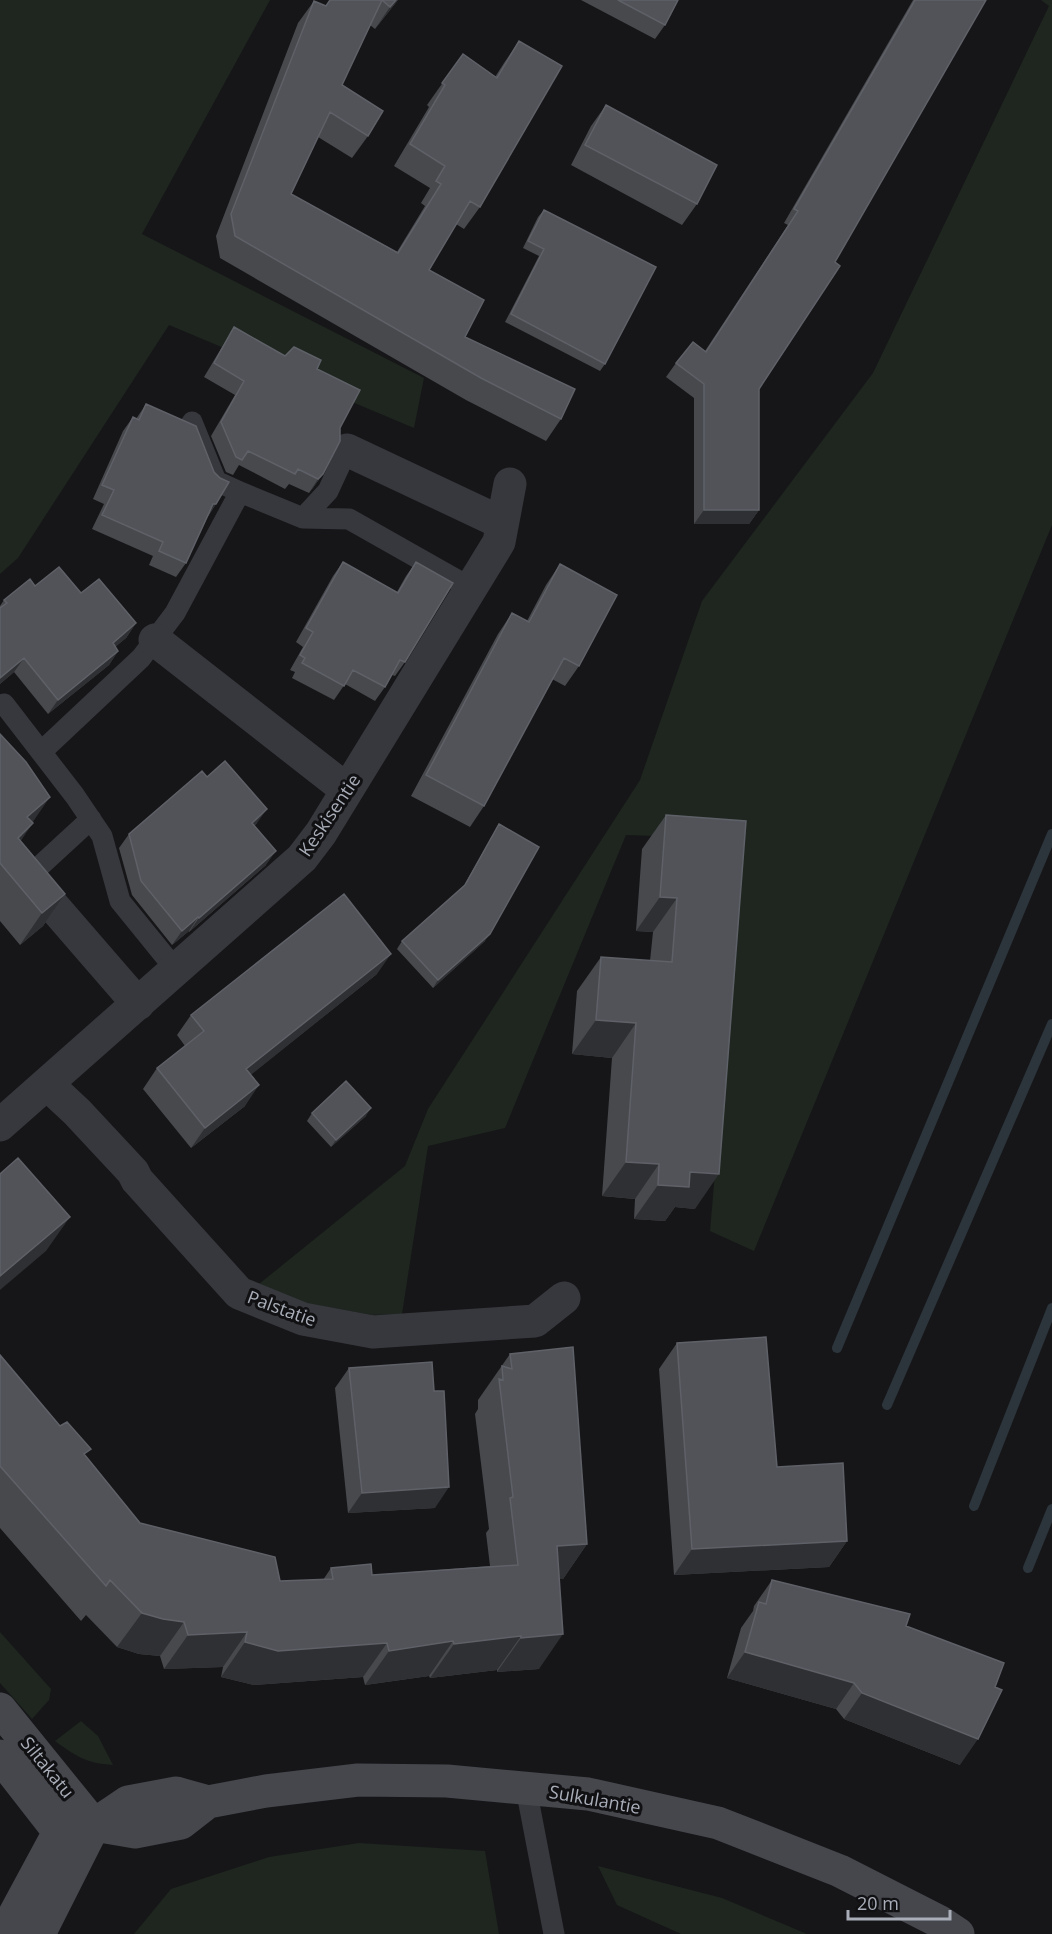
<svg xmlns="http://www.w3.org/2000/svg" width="1052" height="1934" font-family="'Open Sans',sans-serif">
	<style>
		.green { fill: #1e261f }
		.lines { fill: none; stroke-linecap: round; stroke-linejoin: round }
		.stream { stroke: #2c353c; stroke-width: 10 }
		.service { stroke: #37383d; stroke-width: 21 }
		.minor { stroke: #37383d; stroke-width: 33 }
		.secondary { stroke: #45474d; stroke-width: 33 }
		.wall { fill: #47494d }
		.shaded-wall { fill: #2f3033 }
		.building { fill: #525359; stroke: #5f6168; stroke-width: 1.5 }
		.labels { text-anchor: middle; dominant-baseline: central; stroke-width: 6; stroke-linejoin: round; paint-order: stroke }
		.street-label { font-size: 18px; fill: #a8adb8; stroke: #111113 }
	</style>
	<rect width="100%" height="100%" fill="#161618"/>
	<path class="green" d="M 0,0 L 270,0 L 142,234 L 424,378 L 414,428 L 169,325 L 18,558 L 0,574 Z
		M 1041,0 L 1052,0 L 1052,525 L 754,1251 L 710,1231 L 744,839 L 626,835 L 505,1128 L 428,1146 L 402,1314 L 372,1315 L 304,1303 L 259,1284 L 405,1166 L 428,1109 L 640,780 L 702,601 L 873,373 L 1049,6 Z
		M 0,1632 L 51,1689 L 49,1700 L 32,1719 L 0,1683 Z
		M 81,1721 L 98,1736 L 113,1765 C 86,1763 77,1757 55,1741 Z
		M 359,1843 L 485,1851 L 499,1934 L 134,1934 L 171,1889 L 269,1857 Z
		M 598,1866 L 722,1898 L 807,1934 L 681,1934 L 617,1905 Z"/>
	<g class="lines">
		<path class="stream" d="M 837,1348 L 1052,834
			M 887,1405 L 1052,1024
			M 974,1506 L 1052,1308
			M 1028,1568 L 1052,1509"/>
		<path class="service" d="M 240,492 L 303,518 L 349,519 L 471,588
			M 303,518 L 328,491 L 347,450
			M 4,704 L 75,796 L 102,836 L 120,901 L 176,970
			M 41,752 L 141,658 L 175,613 L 240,492 L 216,481 L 192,422
			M 28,877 L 91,819
			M 526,1788 L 554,1934"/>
		<path class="minor" d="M 347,450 L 502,523
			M 155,640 L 347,790
			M 28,877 L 138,1004
			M 47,1084 L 77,1112 L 133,1172 L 137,1180 L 239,1293 L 303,1319 L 373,1332 L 535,1321 L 564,1298
			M 0,1125 L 302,858 L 321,833 L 499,542 L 510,484"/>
		<path class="secondary" d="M 0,1709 L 94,1825
			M 0,1756 L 59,1832
			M 94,1825 L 135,1832 L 181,1823 L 208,1802 L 266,1791 L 358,1780 L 447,1781 L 588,1794 L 718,1823 L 840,1871 L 940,1922 L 958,1934
			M 59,1832 L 94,1825 L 128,1802 L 176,1793 L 208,1802
			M 4,1934 L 59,1832
			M 39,1934 L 94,1825"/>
	</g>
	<path class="wall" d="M 330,0 L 398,0 L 375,29 L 370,25 L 342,85 L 368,136 L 352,158 L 318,137 L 291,194 L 397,252 L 425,206 L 421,203 L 430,188 L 394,166 L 429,107 L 427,105 L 463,54 L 495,77 L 504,63 L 519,41 L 480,207 L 464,229 L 456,224 L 429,270 L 465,337 L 561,419 L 546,441 L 466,400 L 220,258 L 216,236 L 298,23 L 314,1 L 326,6 Z
		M 581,0 L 678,0 L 665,25 L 655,39 Z
		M 913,0 L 986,0 L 759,389 L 759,510 L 749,524 L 694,524 L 694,398 L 666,377 L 676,363 L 705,351 L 788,225 L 784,223 Z
		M 606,105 L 697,204 L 682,225 L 571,165 L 591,126 Z
		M 544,210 L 605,364 L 600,371 L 505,322 L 539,256 L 523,248 L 538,217 Z
		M 234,327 L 285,356 L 317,369 L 340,428 L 323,474 L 309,493 L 289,484 L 285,489 L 239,465 L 233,475 L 226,472 L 211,436 L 235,395 L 204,377 Z
		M 146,404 L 216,504 L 207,518 L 186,563 L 176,577 L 149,565 L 153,556 L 92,529 L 104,504 L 93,499 L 123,431 L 133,417 L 136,419 Z
		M 343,562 L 397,592 L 406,576 L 416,562 L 405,662 L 395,676 L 392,675 L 385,687 L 375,701 L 345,684 L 334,700 L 292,678 L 295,672 L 290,670 L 303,647 L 296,642 L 333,576 Z
		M 560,564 L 579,666 L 565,686 L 552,679 L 484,806 L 470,827 L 411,796 L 498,634 L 512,613 L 527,621 L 546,585 Z
		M 35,586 L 81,593 L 136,623 L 126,638 L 115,647 L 118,651 L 109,665 L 48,714 L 14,672 L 0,684 L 0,606 L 4,600 Z
		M 0,734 L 32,823 L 20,841 L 65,894 L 43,926 L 20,945 L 0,921 Z
		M 207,777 L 257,823 L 254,826 L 266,865 L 189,932 L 189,931 L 172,945 L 132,895 L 119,848 L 129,834 Z
		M 666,815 L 746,821 L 695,1209 L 675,1207 L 665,1221 L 634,1219 L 635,1199 L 602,1196 L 612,1058 L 572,1054 L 577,991 L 601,957 L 650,961 L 653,932 L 636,931 L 642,849 Z
		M 499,824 L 485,941 L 433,988 L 397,949 L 402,941 L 463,887 Z
		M 377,974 L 250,1075 L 245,1106 L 191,1148 L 143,1089 L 157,1068 L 185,1046 L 177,1035 L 191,1015 Z
		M 312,1113 L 366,1116 L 331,1147 L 307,1121 Z
		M 677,1343 L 777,1467 L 847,1541 L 829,1567 L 674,1575 L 659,1369 Z
		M 510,1354 L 587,1544 L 563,1579 L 559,1579 L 539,1669 L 497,1672 L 497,1670 L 430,1678 L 429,1676 L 365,1685 L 363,1677 L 254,1685 L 221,1677 L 223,1667 L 164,1669 L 160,1656 L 139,1654 L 117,1647 L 86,1615 L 81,1621 L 0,1528 L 0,1355 L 140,1523 L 280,1581 L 323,1580 L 331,1568 L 372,1575 L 490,1566 L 486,1533 L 489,1529 L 475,1414 L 478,1409 L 478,1400 Z
		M 349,1368 L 435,1508 L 348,1513 L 335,1388 Z
		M 772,1580 L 906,1626 L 960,1765 L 844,1719 L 836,1709 L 727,1678 L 741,1628 L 753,1611 L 754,1606 Z"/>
	<path class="shaded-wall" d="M 396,0 L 398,0 L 375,29 L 390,7 Z
		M 323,474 L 313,488 L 309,493 L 318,479 Z
		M 213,504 L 216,504 L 206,518 Z
		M 704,510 L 759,510 L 749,524 L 694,524 Z
		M 136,623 L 126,638 L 103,657 L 113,643 Z
		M 118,651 L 109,665 L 48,714 L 58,700 Z
		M 24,658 L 14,672 L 0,684 L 0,678 Z
		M 50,797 L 30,826 L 33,823 L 11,855 L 27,817 Z
		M 267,809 L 257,823 L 242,837 L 252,823 Z
		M 276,851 L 266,865 L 189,932 L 199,918 Z
		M 65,894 L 43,926 L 20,945 L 42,913 Z
		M 660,897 L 677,898 L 653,932 L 636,931 Z
		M 198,917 L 189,931 L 172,945 L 182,931 Z
		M 490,934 L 485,941 L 433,988 L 438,980 Z
		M 391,954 L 377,974 L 232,1090 L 246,1069 Z
		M 596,1020 L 636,1023 L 612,1058 L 572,1054 Z
		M 259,1085 L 245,1106 L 191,1148 L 205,1128 Z
		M 371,1108 L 366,1116 L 331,1147 L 336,1140 Z
		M 626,1162 L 659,1164 L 635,1199 L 602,1196 Z
		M 690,1172 L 719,1174 L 695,1209 L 675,1207 L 665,1221 L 634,1219 L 658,1185 Z
		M 70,1217 L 46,1251 L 0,1290 L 0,1276 Z
		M 449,1487 L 435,1508 L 348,1513 L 362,1493 Z
		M 847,1541 L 829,1567 L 674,1575 L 692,1549 Z
		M 587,1544 L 563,1579 L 533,1580 L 557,1546 Z
		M 142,1613 L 184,1622 L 160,1656 L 139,1654 L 117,1647 Z
		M 247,1632 L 223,1667 L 164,1669 L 188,1635 Z
		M 563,1634 L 539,1669 L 497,1672 L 521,1638 Z
		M 521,1636 L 497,1670 L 430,1678 L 454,1644 Z
		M 453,1641 L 429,1676 L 365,1685 L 389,1651 Z
		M 245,1642 L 387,1643 L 363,1677 L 254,1685 L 221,1677 Z
		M 745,1652 L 854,1683 L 836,1709 L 727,1678 Z
		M 862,1693 L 978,1739 L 960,1765 L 844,1719 Z"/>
	<path class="building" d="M 330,0 L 382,0 L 342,85 L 383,111 L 368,136 L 330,112 L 291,194 L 398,253 L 441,184 L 436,181 L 445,166 L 410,144 L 445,85 L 442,83 L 463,54 L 497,78 L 519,41 L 562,66 L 480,207 L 470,201 L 429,270 L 484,300 L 465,337 L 575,389 L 561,419 L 481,378 L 235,236 L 231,214 L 314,1 L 326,6 Z
		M 382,0 L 396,0 L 390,7 Z
		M 618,0 L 678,0 L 665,25 Z
		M 915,0 L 986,0 L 835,262 L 840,266 L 759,389 L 759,510 L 704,510 L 704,384 L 676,363 L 693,342 L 706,352 L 798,211 L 794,209 Z
		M 606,105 L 717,165 L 697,204 L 585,145 Z
		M 544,210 L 656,267 L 605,364 L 511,314 L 544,249 L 528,241 Z
		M 234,327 L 285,356 L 294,347 L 321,360 L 317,369 L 360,390 L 340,428 L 340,441 L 323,474 L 318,479 L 298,469 L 295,474 L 248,451 L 242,460 L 236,457 L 221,422 L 244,381 L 214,363 Z
		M 146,404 L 196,426 L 214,472 L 220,478 L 229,482 L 216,504 L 213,504 L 186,563 L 159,551 L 163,542 L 102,515 L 114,490 L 102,485 L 133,417 L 139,420 Z
		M 343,562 L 398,593 L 416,562 L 453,583 L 405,662 L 400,660 L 385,687 L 353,670 L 344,686 L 302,663 L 305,658 L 300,655 L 313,632 L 306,628 Z
		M 560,564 L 617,595 L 579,666 L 564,658 L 484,806 L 426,775 L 512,613 L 529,622 Z
		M 59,567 L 81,593 L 99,579 L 136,623 L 113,643 L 118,651 L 58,700 L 24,658 L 0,678 L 0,608 L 7,603 L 4,600 L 30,579 L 35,586 Z
		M 0,734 L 26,762 L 50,797 L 27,817 L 33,823 L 18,838 L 65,894 L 42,913 L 0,863 Z
		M 225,761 L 267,809 L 252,823 L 276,851 L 199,918 L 198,917 L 182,931 L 141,881 L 129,834 L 202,771 L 207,777 Z
		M 666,815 L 746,821 L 719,1174 L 690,1172 L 689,1187 L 658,1185 L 659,1164 L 626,1162 L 636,1023 L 596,1020 L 601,957 L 672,962 L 677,898 L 660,897 Z
		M 499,824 L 539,847 L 490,934 L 438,980 L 402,941 L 465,885 Z
		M 344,894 L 391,954 L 246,1069 L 259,1085 L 205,1128 L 157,1068 L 204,1031 L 191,1015 Z
		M 346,1081 L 371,1108 L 336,1140 L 312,1113 Z
		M 18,1158 L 70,1217 L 0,1276 L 0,1174 Z
		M 766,1337 L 777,1467 L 843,1463 L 847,1541 L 692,1549 L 677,1343 Z
		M 573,1347 L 587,1544 L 557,1546 L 563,1634 L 521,1638 L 521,1636 L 454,1644 L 453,1641 L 389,1651 L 387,1643 L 278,1651 L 245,1642 L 247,1632 L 188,1635 L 184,1622 L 163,1619 L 142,1613 L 110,1580 L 106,1586 L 0,1466 L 0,1355 L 60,1426 L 67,1422 L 91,1449 L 84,1454 L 140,1523 L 275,1557 L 280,1581 L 333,1579 L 331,1568 L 371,1564 L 372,1575 L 518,1565 L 510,1498 L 513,1497 L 499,1379 L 503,1380 L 502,1366 L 512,1369 L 510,1354 Z
		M 432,1362 L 434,1391 L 444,1391 L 449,1487 L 362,1493 L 349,1368 Z
		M 772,1580 L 910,1614 L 906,1626 L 1004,1663 L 995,1687 L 1002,1690 L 978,1739 L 862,1693 L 854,1683 L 745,1652 L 759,1602 L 766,1604 Z"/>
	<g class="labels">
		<g class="street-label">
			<text transform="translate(329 815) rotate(-56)">Keskisentie</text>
			<text transform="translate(282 1308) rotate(20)">Palstatie</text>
			<text transform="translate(48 1767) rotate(51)">Siltakatu</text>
			<text transform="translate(595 1799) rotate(10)">Sulkulantie</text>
		</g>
	</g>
	<path d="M848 1910v9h102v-9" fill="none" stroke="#a8adb8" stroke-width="3"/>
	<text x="857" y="1910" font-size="18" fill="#a8adb8" stroke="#111113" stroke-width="4.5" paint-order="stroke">20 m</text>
</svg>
